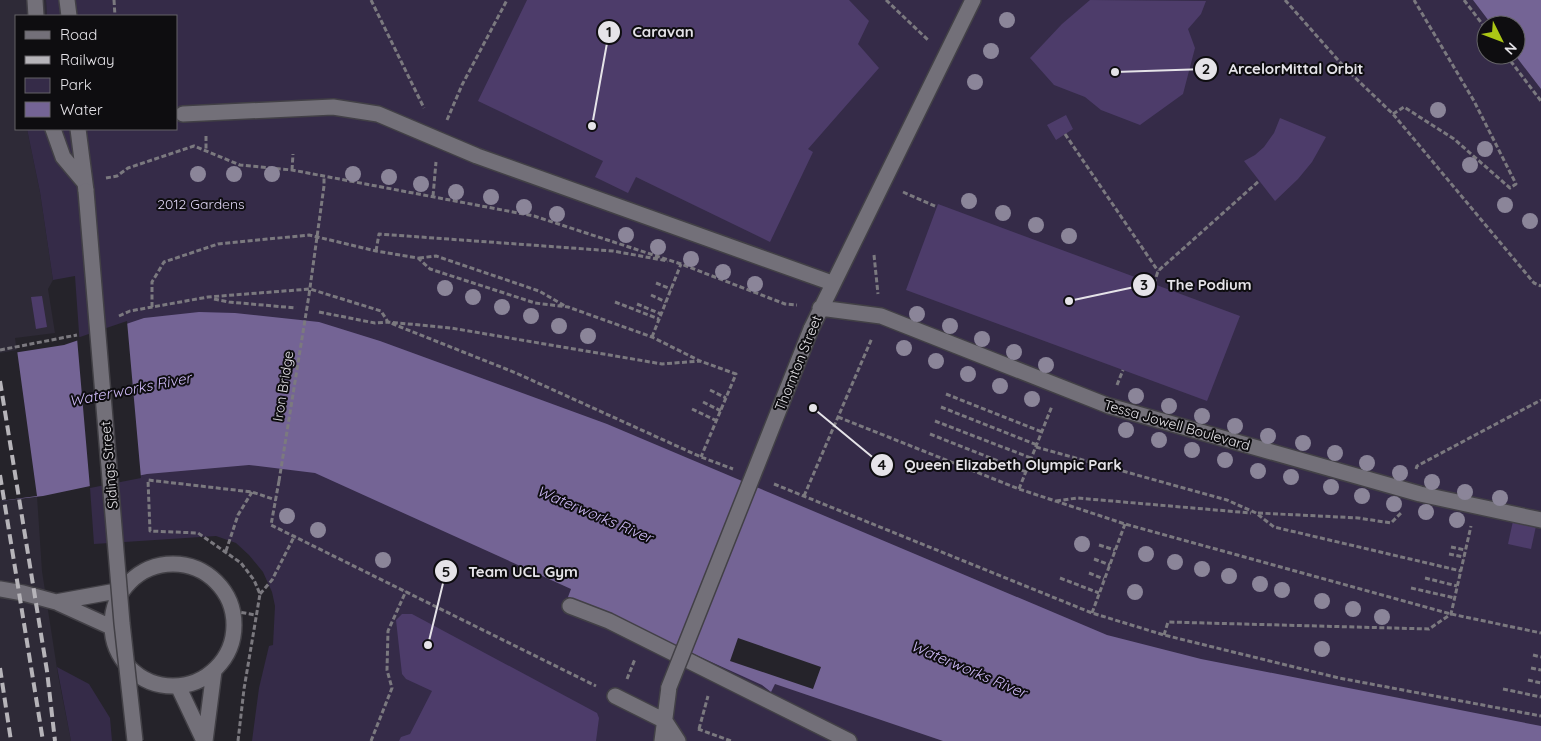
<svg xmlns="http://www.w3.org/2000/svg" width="1541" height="741" font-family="Quicksand,sans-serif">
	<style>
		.built { fill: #2e2a37 }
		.green { fill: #352b48; fill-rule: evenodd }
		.water { fill: #746495 }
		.pier { fill: #25232a }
		.building { fill: #4d3c6a }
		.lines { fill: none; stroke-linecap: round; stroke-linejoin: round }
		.minor-casing { stroke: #424046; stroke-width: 18 }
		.path { stroke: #7b797f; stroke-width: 3; stroke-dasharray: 5 2.5; stroke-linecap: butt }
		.minor { stroke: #737079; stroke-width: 15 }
		.rail { stroke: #b6b4b9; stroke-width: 4; stroke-dasharray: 10 5; stroke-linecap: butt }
		.minor-bridge-casing { stroke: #424046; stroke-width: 18; stroke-linecap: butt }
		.path-bridge { stroke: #7b797f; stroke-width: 3; stroke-dasharray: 5 2.5; stroke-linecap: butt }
		.minor-bridge { stroke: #737079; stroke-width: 15 }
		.tree { fill: #8b8599 }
		.labels { text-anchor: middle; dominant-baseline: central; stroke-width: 4; stroke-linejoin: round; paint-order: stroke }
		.park-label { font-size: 14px; fill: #dfd5f4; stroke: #0e0d10 }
		.street-label { font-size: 14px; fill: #e5e3e8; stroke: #0e0d10 }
		.water-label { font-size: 15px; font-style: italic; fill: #cdb9f5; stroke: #0e0d10 }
		.leader { fill: none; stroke: #e5e3e8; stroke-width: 2 }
		.callout-dot { fill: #e5e3e8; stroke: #0e0d10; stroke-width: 2 }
		.mark-label { font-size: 15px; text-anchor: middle; font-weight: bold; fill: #111 }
		.callout-label { font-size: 15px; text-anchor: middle; font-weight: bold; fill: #e5e3e8; stroke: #0e0d10; stroke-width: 4; stroke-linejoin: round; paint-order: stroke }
	</style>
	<rect width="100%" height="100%" fill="#25232a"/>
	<path class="built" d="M 0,0 L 46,0 L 47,16 L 16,16 L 16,129 L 27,129 L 40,192 L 53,280 L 48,289 L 55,333 L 15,338 L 37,496 L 42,571 L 58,675 L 71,741 L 0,741 Z"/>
	<path class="green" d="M 46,0 L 1541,0 L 1541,741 L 252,741 L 259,688 L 269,646 L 273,645 L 275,606 L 272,592 L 263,572 L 249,555 L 236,543 L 216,536 L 94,544 L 75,276 L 53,280 L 40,192 L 27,129 L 176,129 L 176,16 L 47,16 ZM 1486,25 L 1516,25 L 1516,55 L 1486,55 Z
		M 57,667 L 89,684 L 110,718 L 112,741 L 71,741 Z"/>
	<path class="water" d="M 1473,0 L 1541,0 L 1541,89 L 1515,55 L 1516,25 L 1492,25 Z
		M 199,312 L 235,313 L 319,322 L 380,341 L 607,424 L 1107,635 L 1201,659 L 1541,726 L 1541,741 L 943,741 L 775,684 L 771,692 L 762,685 L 568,597 L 571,589 L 315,473 L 249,465 L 147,474 L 43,496 L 0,501 L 0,355 L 64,345 L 144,318 Z"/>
	<path class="pier" d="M 127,321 L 141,478 L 90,488 L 77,338 Z
		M 17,350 L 37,496 L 0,501 L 0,353 Z
		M 738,638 L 821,667 L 813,689 L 730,661 Z"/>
	<path class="building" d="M 527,0 L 849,0 L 869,21 L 858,44 L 879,68 L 808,149 L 813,152 L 770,242 L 636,177 L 628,193 L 595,177 L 603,161 L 478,101 Z
		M 1090,0 L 1206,1 L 1201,14 L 1188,29 L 1195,48 L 1183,94 L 1140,125 L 1101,110 L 1085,97 L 1054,85 L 1030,58 L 1062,24 Z
		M 1066,115 L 1073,129 L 1056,140 L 1047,125 Z
		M 1280,118 L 1326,137 L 1312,162 L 1298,179 L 1275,201 L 1244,161 L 1255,155 L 1264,147 L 1274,133 Z
		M 938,204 L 1240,316 L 1207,401 L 906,290 Z
		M 42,296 L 47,327 L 36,329 L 31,297 Z
		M 1513,521 L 1536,526 L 1531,549 L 1508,544 Z
		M 402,614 L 412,614 L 597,713 L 599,718 L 596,741 L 399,741 L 401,737 L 410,734 L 432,691 L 406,679 L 402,674 L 396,620 Z"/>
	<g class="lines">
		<defs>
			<path id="minor" d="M 35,0 L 36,16
				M 67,0 L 69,16
				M 183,114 L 333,107 L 378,114 L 477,156 L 832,283
				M 53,129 L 63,157 L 84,182
				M 78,129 L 86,191
				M 820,308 L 881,316 L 1109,406 L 1420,494 L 1541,520
				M 811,329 L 973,0
				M112 625a61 61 0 1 1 122 0a61 61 0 1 1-122 0Z
				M 0,589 L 23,593 L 56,602 L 111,627
				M 56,602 L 122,590
				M 570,606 L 609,621 L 849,741
				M 178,686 L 204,741
				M 615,696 L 665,721 L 678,741
				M 205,741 L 214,671
				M 662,741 L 669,687"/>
		</defs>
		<use href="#minor" class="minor-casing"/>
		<path class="path" d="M 114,0 L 115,16
			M 371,0 L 424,108
			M 886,0 L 928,40
			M 1285,0 L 1346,69 L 1393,114 L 1534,283 L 1541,286
			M 1464,0 L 1486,29
			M 1506,55 L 1541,101
			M 1393,114 L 1404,107 L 1454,139 L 1510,188 L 1516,184 L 1474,101 L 1414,0
			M 447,120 L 462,85 L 507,0
			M 1065,134 L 1158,271
			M 206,136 L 206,150
			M 292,170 L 293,154
			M 106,178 L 117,176 L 128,168 L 194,146 L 240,165 L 292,170 L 534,216 L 681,264 L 785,304 L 797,305
			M 903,192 L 937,207
			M 433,196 L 436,162
			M 376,251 L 379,234 L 613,251 L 668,261
			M 874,255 L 878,294
			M 419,258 L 436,256 L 539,291 L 565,306
			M 656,283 L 671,289
			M 1154,284 L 1158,271 L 1259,181
			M 309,295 L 324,186 L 324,177
			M 651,295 L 666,302
			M 214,299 L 229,302 L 296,308
			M 615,302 L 659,319
			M 637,304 L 661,314
			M 152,307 L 152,282 L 164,262 L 218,244 L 309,235 L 376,251 L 418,258 L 430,269 L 535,303 L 568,307 L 652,337 L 700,361 L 736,374 L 701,457
			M 319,312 L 375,323 L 388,322 L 451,328 L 662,364 L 700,361
			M 119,316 L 130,311 L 208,297 L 310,289 L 381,311 L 388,322 L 516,373 L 701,457 L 733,469
			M 652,337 L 681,264
			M 0,350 L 77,335
			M 1117,385 L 1123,370
			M 710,390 L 726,398
			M 946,394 L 1042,432
			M 703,402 L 721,411
			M 941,407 L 1037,445
			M 692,409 L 717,421
			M 838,417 L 1019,489 L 1125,524 L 1451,614 L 1541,633
			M 935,421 L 1031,458
			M 930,434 L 1026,472
			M 1036,447 L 1227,500 L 1256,513 L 1274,527 L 1461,571
			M 1416,469 L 1417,466 L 1541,400
			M 279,481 L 271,525 L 596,686
			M 774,484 L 1092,613 L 1164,635 L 1339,678 L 1541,716
			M 1019,489 L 1052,406
			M 804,496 L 872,338
			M 1056,501 L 1077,498 L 1251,513
			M 1258,513 L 1358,518 L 1391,523 L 1402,512
			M 1099,545 L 1115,550
			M 1451,547 L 1465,550
			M 226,551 L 238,515 L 252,492
			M 1449,554 L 1464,557
			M 1094,559 L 1110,565
			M 1089,573 L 1104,579
			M 1060,578 L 1099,593
			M 1425,578 L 1457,586
			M 1411,588 L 1455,598
			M 260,594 L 272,580 L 295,535
			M 234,611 L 255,615
			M 1092,613 L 1125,524
			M 1164,635 L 1168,622 L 1429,629 L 1451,614 L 1471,526
			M 1533,655 L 1541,657
			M 1531,668 L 1541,670
			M 627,679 L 635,659
			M 1528,680 L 1541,683
			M 1503,689 L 1541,697
			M 698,729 L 731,741
			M 699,729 L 708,696
			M 238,741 L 244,689 L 260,594 L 254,580 L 241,563 L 198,533 L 150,531 L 148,480 L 252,492 L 276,500
			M 371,741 L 392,688 L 387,670 L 388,631 L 406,591"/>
		<use href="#minor" class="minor"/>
		<path class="rail" d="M 0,381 L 47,671 L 55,741
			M 0,475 L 43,741
			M 0,668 L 11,741"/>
		<defs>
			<path id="minor-bridge" d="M 86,191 L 122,623 L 135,741
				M 669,687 L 811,329"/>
		</defs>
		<use href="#minor-bridge" class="minor-bridge-casing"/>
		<path class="path-bridge" d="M 279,481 L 309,295"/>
		<use href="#minor-bridge" class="minor-bridge"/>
	</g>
	<g class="tree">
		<circle cx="1007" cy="20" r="8"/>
		<circle cx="991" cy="51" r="8"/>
		<circle cx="975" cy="82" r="8"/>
		<circle cx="1438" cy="110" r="8"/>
		<circle cx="1485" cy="149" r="8"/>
		<circle cx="1470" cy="165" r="8"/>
		<circle cx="198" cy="174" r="8"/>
		<circle cx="234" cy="174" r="8"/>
		<circle cx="272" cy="174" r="8"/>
		<circle cx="353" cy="174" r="8"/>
		<circle cx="389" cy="177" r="8"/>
		<circle cx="421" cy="184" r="8"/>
		<circle cx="456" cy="192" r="8"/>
		<circle cx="491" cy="197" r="8"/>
		<circle cx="969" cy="201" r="8"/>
		<circle cx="1505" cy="205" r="8"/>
		<circle cx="524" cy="207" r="8"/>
		<circle cx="1003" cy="213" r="8"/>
		<circle cx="557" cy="214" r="8"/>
		<circle cx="1530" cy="221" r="8"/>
		<circle cx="1036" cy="225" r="8"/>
		<circle cx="626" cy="235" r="8"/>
		<circle cx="1069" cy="236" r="8"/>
		<circle cx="658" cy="247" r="8"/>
		<circle cx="691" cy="259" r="8"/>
		<circle cx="723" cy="272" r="8"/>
		<circle cx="755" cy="284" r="8"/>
		<circle cx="445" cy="288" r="8"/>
		<circle cx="473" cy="297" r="8"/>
		<circle cx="502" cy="307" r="8"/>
		<circle cx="917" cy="314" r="8"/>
		<circle cx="531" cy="316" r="8"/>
		<circle cx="559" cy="326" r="8"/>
		<circle cx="950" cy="326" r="8"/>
		<circle cx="588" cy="336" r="8"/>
		<circle cx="982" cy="339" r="8"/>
		<circle cx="904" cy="348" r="8"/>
		<circle cx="1014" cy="352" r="8"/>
		<circle cx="936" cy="361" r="8"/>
		<circle cx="1046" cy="365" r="8"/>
		<circle cx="968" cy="374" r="8"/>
		<circle cx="1000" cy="386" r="8"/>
		<circle cx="1136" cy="396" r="8"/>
		<circle cx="1032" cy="399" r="8"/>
		<circle cx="1169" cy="406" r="8"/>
		<circle cx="1202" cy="416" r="8"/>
		<circle cx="1235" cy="426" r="8"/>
		<circle cx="1126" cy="430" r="8"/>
		<circle cx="1268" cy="436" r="8"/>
		<circle cx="1159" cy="440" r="8"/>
		<circle cx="1303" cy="443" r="8"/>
		<circle cx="1192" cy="450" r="8"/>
		<circle cx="1335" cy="453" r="8"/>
		<circle cx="1225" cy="460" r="8"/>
		<circle cx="1367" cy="463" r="8"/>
		<circle cx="1258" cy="471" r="8"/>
		<circle cx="1400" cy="473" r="8"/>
		<circle cx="1291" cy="477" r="8"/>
		<circle cx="1432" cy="482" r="8"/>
		<circle cx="1331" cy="487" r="8"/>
		<circle cx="1465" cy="492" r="8"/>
		<circle cx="1362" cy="496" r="8"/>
		<circle cx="1500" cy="498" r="8"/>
		<circle cx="1394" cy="504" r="8"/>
		<circle cx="1426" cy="512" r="8"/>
		<circle cx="287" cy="516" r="8"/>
		<circle cx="1457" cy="520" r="8"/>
		<circle cx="318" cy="530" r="8"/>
		<circle cx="1082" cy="544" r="8"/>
		<circle cx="1146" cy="554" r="8"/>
		<circle cx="383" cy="560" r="8"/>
		<circle cx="1175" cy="562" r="8"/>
		<circle cx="1202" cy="569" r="8"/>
		<circle cx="1229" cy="576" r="8"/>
		<circle cx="1260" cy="584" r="8"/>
		<circle cx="1282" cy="590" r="8"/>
		<circle cx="1135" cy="592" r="8"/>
		<circle cx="1322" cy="601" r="8"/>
		<circle cx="1353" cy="609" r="8"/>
		<circle cx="1382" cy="617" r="8"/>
		<circle cx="1322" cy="649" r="8"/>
	</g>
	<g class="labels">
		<g class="park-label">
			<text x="201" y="204">2012 Gardens</text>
		</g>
		<g class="street-label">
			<text transform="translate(798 363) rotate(-68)">Thornton Street</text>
			<text transform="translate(283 386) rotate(-81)">Iron Bridge</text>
			<text transform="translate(1177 425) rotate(16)">Tessa Jowell Boulevard</text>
			<text transform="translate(109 465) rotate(-95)">Sidings Street</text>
		</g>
		<g class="water-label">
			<text transform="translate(130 389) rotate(-11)">Waterworks River</text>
			<text transform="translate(595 514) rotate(23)">Waterworks River</text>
			<text transform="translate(969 669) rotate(23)">Waterworks River</text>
		</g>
	</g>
	<path class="leader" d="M592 126L609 32M1115 72L1206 69M1069 301L1144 285M813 408L882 465M428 645L446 571"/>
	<g class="callout-dot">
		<circle cx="592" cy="126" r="5"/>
		<circle cx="1115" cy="72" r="5"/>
		<circle cx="1069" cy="301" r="5"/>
		<circle cx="813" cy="408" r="5"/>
		<circle cx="428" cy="645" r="5"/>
		<circle cx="609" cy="32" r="12"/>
		<circle cx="1206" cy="69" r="12"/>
		<circle cx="1144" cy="285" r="12"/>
		<circle cx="882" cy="465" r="12"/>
		<circle cx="446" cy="571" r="12"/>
	</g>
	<g class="mark-label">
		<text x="609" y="37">1</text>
		<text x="1206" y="74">2</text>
		<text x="1144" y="290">3</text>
		<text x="882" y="470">4</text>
		<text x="446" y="577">5</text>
	</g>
	<g class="callout-label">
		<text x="663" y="37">Caravan</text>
		<text x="1296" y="74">ArcelorMittal Orbit</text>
		<text x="1209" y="290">The Podium</text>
		<text x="1013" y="470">Queen Elizabeth Olympic Park</text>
		<text x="523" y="577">Team UCL Gym</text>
	</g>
	<rect x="15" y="15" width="162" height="115" fill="#0e0d10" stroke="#646366"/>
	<rect x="25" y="31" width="25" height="8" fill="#737079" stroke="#646366"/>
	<text x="60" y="40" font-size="15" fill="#e5e3e8">Road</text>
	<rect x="25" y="56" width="25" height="8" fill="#b6b4b9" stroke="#646366"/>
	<text x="60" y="65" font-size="15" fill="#e5e3e8">Railway</text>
	<rect x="25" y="78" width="25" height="15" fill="#352b48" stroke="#646366"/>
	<text x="60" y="90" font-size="15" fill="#e5e3e8">Park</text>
	<rect x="25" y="102" width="25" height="15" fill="#746495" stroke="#646366"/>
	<text x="60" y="115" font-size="15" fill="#e5e3e8">Water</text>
	<g transform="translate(1501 40) rotate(132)"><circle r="24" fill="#0e0d10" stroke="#646366"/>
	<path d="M0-4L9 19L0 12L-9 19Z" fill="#abc615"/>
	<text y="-8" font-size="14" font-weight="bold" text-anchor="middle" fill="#e5e3e8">N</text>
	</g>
</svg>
